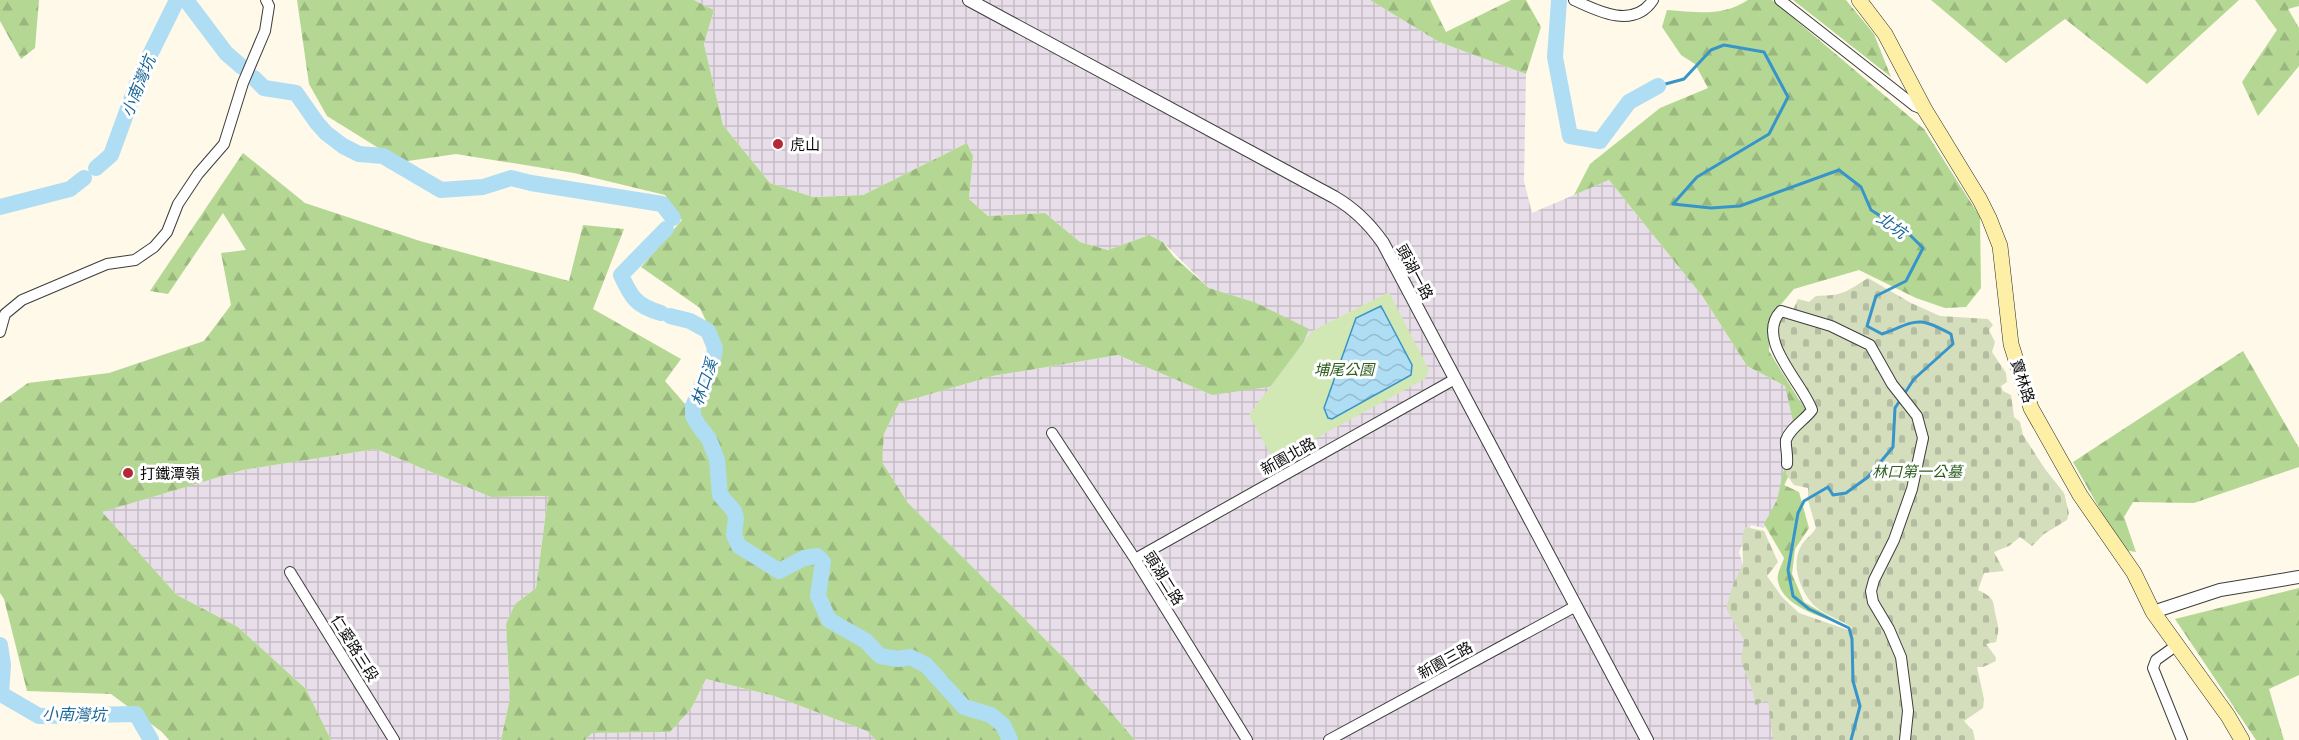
<svg xmlns="http://www.w3.org/2000/svg" width="2299" height="740" font-family="Merriweather,'Noto Sans TC',serif">
	<style>
		.industrial { fill: url(#industrial-grid) }
		.forest { fill: url(#forest-firs) }
		.cemetery { fill: url(#cemetery-stones) }
		.park { fill: #d1e7b4 }
		.water { fill: url(#water-waves); stroke: #3895c9; stroke-width: 1.5 }
		.lines { fill: none; stroke-linecap: round; stroke-linejoin: round }
		.stream { stroke: #3895c9; stroke-width: 3 }
		.river { stroke: #afddf4; stroke-width: 16 }
		.minor-casing { stroke: #3d3d3d; stroke-width: 12 }
		.tertiary-casing { stroke: #3d3d3d; stroke-width: 14 }
		.secondary-casing { stroke: #2c2c2c; stroke-width: 16 }
		.minor { stroke: #fff; stroke-width: 10 }
		.tertiary { stroke: #fff; stroke-width: 12 }
		.secondary { stroke: #fdefa5; stroke-width: 15 }
		.poi-dot { fill: #b52835; stroke: #fff; stroke-width: 2 }
		.labels { text-anchor: middle; dominant-baseline: central; stroke-width: 6; stroke-linejoin: round; paint-order: stroke }
		.poi-label { font-size: 15px; fill: #0a0a0a; stroke: #fff; text-anchor: start }
		.street-label { font-size: 15px; fill: #0a0a0a; stroke: #fff }
		.park-label { font-size: 15px; font-style: italic; fill: #2e5f1e; stroke: #fff }
		.water-label { font-size: 16px; font-style: italic; fill: #196697; stroke: #fff }
	</style>
	<defs>
		<pattern id="industrial-grid" width="8" height="8" patternUnits="userSpaceOnUse" patternTransform="scale(1.5)"><rect width="8" height="8" fill="#e8dee9"/><path d="M0 4h8M4 0v8" fill="none" stroke="#c6bdc6"/></pattern>
		<pattern id="forest-firs" width="22" height="20" patternUnits="userSpaceOnUse" patternTransform="scale(1.5)"><rect width="22" height="20" fill="#b5d794"/><path d="M5 1l3.5 6h-7zM16 11l3.5 6h-7z" fill="#9ab77e"/></pattern>
		<pattern id="cemetery-stones" width="16" height="16" patternUnits="userSpaceOnUse" patternTransform="scale(1.5)"><rect width="16" height="16" fill="#d4debc"/><path d="M2 7V4a2 2 0 0 1 4 0v3zM10 15v-3a2 2 0 0 1 4 0v3z" fill="#b5bda0"/></pattern>
		<pattern id="water-waves" width="16" height="10" patternUnits="userSpaceOnUse" patternTransform="scale(1.5)"><rect width="16" height="10" fill="#afddf4"/><path d="M0 5q4-4 8 0t8 0" fill="none" stroke="#95bcd0"/></pattern>
	</defs>
	<rect width="100%" height="100%" fill="#fef9e8"/>
	<path class="industrial" d="M 694,0 L 1370,0 L 1439,42 L 1526,74 L 1524,181 L 1532,213 L 1609,180 L 1703,297 L 1747,366 L 1785,386 L 1817,417 L 1764,528 L 1751,525 L 1739,552 L 1797,740 L 1135,740 L 1066,660 L 908,503 L 882,462 L 884,434 L 898,403 L 993,376 L 1118,355 L 1212,395 L 1254,302 L 1209,288 L 1163,242 L 1149,235 L 1108,250 L 1080,242 L 1045,213 L 988,216 L 969,199 L 973,156 L 967,143 L 863,195 L 813,197 L 770,183 L 723,125 L 704,44 L 714,10 Z
		M 376,449 L 491,497 L 548,496 L 536,588 L 515,604 L 506,624 L 510,698 L 501,740 L 331,740 L 306,689 L 238,627 L 177,595 L 101,512 L 243,470 Z
		M 706,679 L 774,696 L 867,731 L 876,740 L 585,740 L 592,733 L 670,732 L 691,709 Z"/>
	<path class="forest" d="M 0,0 L 39,0 L 35,48 L 21,59 L 0,21 Z
		M 297,0 L 694,0 L 714,10 L 704,44 L 723,125 L 770,183 L 813,197 L 863,195 L 967,143 L 973,156 L 969,199 L 988,216 L 1045,213 L 1080,242 L 1108,250 L 1149,235 L 1163,242 L 1174,257 L 1209,288 L 1254,302 L 1309,329 L 1293,367 L 1275,386 L 1212,395 L 1118,355 L 993,376 L 899,403 L 884,434 L 882,462 L 908,503 L 1066,660 L 1135,740 L 876,740 L 867,731 L 774,696 L 706,679 L 691,709 L 670,732 L 592,733 L 585,740 L 501,740 L 510,698 L 506,624 L 515,604 L 536,588 L 548,496 L 491,497 L 376,449 L 243,470 L 102,512 L 177,595 L 238,627 L 306,689 L 331,740 L 169,740 L 162,732 L 111,694 L 27,691 L 4,599 L 0,593 L 0,403 L 28,383 L 109,373 L 204,341 L 231,305 L 221,253 L 246,250 L 223,213 L 168,294 L 150,291 L 243,153 L 305,203 L 420,241 L 569,281 L 583,225 L 624,229 L 593,309 L 681,359 L 665,381 L 685,404 L 721,353 L 700,308 L 641,267 L 682,220 L 665,195 L 574,173 L 456,154 L 401,162 L 327,116 L 309,84 Z
		M 1370,0 L 1430,0 L 1446,32 L 1511,0 L 1526,0 L 1541,27 L 1526,74 L 1439,42 Z
		M 1748,0 L 1772,0 L 1924,129 L 1980,217 L 1981,288 L 1966,307 L 1945,308 L 1916,298 L 1859,270 L 1794,289 L 1770,317 L 1769,351 L 1801,403 L 1817,417 L 1784,485 L 1799,492 L 1809,528 L 1795,549 L 1792,574 L 1804,602 L 1842,624 C 1821,617 1782,606 1778,581 C 1776,574 1782,565 1784,558 L 1764,524 L 1777,500 L 1794,425 L 1785,386 L 1747,366 L 1703,297 L 1609,180 L 1574,195 L 1590,164 L 1660,108 L 1708,88 L 1695,64 L 1681,55 L 1662,27 L 1667,10 C 1697,12 1722,17 1748,0 Z
		M 1793,0 L 1846,0 L 1874,34 L 1891,77 Z
		M 1931,0 L 2239,0 L 2147,84 L 2065,19 L 2006,63 Z
		M 2255,0 L 2299,0 L 2299,6 L 2288,9 L 2299,28 L 2299,66 L 2258,116 L 2242,82 L 2277,30 Z
		M 2243,351 L 2299,448 L 2299,467 L 2194,503 L 2133,502 L 2124,517 L 2136,552 L 2123,550 L 2073,462 Z
		M 2299,588 L 2299,675 L 2269,689 L 2284,740 L 2256,740 L 2175,619 Z"/>
	<path class="cemetery" d="M 1868,278 L 1911,303 L 1940,316 L 1988,319 L 1993,325 L 1989,330 L 1995,342 L 1992,352 L 2006,373 L 2007,382 L 2001,386 L 2003,391 L 2011,395 L 2014,417 L 2020,422 L 2023,435 L 2045,469 L 2064,493 L 2069,513 L 2067,520 L 2044,534 L 2032,546 L 2020,537 L 2009,546 L 1994,552 L 2004,571 L 1984,573 L 1978,590 C 1996,599 1992,599 1996,617 C 1999,629 1999,630 1996,642 L 1986,644 L 1995,656 L 1996,661 L 1983,667 L 1977,667 L 1984,699 L 1983,708 L 1964,721 L 1973,731 L 1975,740 L 1773,740 L 1768,700 L 1755,705 L 1753,692 L 1741,661 L 1744,640 L 1726,608 L 1733,585 L 1743,564 L 1742,538 L 1745,527 L 1764,531 L 1778,562 L 1767,576 L 1782,597 L 1799,613 L 1848,630 L 1853,628 C 1841,620 1827,616 1816,607 C 1801,594 1790,565 1801,546 C 1805,539 1812,535 1816,528 L 1808,500 L 1808,488 L 1794,485 L 1786,474 L 1789,440 L 1811,402 L 1773,334 L 1783,314 L 1792,312 L 1798,299 L 1809,302 L 1816,296 C 1845,295 1844,293 1868,278 Z"/>
	<path class="park" d="M 1389,292 L 1429,370 L 1425,379 L 1274,461 L 1249,415 L 1312,331 Z"/>
	<path class="water" d="M 1381,306 L 1412,365 L 1411,375 L 1332,419 L 1328,418 L 1324,408 L 1356,318 Z"/>
	<g class="lines">
		<path class="stream" d="M 1658,86 L 1684,79 L 1711,50 L 1724,45 L 1764,52 L 1788,97 L 1769,134 L 1697,177 L 1673,204 L 1711,208 L 1740,206 L 1839,170 L 1861,187 L 1871,210 L 1910,235 L 1923,248 L 1906,281 L 1876,296 L 1867,326 L 1882,334 C 1917,321 1917,315 1951,334 L 1953,344 L 1914,379 L 1895,408 L 1893,447 L 1868,477 L 1846,493 L 1833,495 L 1828,487 L 1804,501 L 1798,513 L 1788,570 L 1793,596 L 1809,609 L 1849,628 L 1852,639 L 1853,681 L 1860,706 L 1851,740"/>
		<path class="river" d="M 186,0 L 226,53 L 242,67
			M 1559,1 L 1555,57 L 1570,136 L 1600,141 L 1629,102 L 1658,86
			M 254,78 L 264,88 L 296,93 L 317,123 L 326,133 L 343,146 L 359,154 L 383,156 L 441,190 L 483,187 L 511,178 L 531,183 L 662,204 L 673,218
			M 96,168 L 111,155 L 141,73 L 177,0
			M 0,207 L 70,189 L 84,178
			M 661,313 C 636,306 631,297 621,275 L 666,229
			M 670,316 L 690,321 L 708,331 L 715,348 L 714,356 L 693,406 L 693,416 L 699,426 L 709,439 L 717,460 L 720,495 L 734,511 L 736,518 L 734,535 L 739,546 L 779,571 L 804,558 L 817,556 L 823,562 L 818,596 L 829,620 L 866,641 L 880,656 L 898,659 L 910,657 L 926,665 L 964,707 L 991,715 L 1003,725 L 1010,740
			M 0,645 L 3,665 L 1,694 L 39,716 L 136,714 L 151,740"/>
		<defs>
			<path id="minor" d="M 1574,0 C 1599,12 1634,29 1653,0
				M 1780,0 L 1915,106 L 1925,110
				M 0,332 L 5,314 L 22,300 L 107,264 L 135,260 L 154,247 L 167,232 L 178,204 L 198,174 L 224,144 L 243,83 L 265,31 L 269,6 L 266,0
				M 1052,433 L 1135,559 L 1247,740
				M 1787,464 C 1788,454 1785,445 1786,440 C 1790,428 1805,420 1812,410 C 1803,383 1754,339 1781,311 L 1831,326 L 1870,345 L 1892,384 L 1917,416 L 1923,438 L 1912,489 L 1894,540 L 1874,580 L 1871,591 L 1873,602 L 1889,629 L 1901,657 L 1908,711 L 1905,740
				M 1135,559 L 1455,379
				M 290,572 L 394,740
				M 2177,645 L 2156,660 L 2153,668 L 2182,740
				M 1329,740 L 1576,606"/>
			<path id="tertiary" d="M 969,0 L 1334,197 C 1355,209 1369,223 1383,243 L 1647,740
				M 2153,612 L 2220,590 L 2299,577"/>
			<path id="secondary" d="M 1859,0 L 1885,34 L 1925,110 L 1980,200 L 1989,218 L 2000,246 L 2011,344 L 2031,408 L 2080,495 L 2134,573 L 2153,612 L 2228,716 L 2242,740"/>
		</defs>
		<use href="#minor" class="minor-casing"/>
		<use href="#tertiary" class="tertiary-casing"/>
		<use href="#secondary" class="secondary-casing"/>
		<use href="#minor" class="minor"/>
		<use href="#tertiary" class="tertiary"/>
		<use href="#secondary" class="secondary"/>
	</g>
	<g class="poi-dot">
		<circle cx="778" cy="144" r="6"/>
		<circle cx="128" cy="473" r="6"/>
	</g>
	<g class="labels">
		<g class="poi-label">
			<text x="790" y="144">虎山</text>
			<text x="140" y="473">打鐵潭嶺</text>
		</g>
		<g class="street-label">
			<text transform="translate(1415 272) rotate(62)">頭湖一路</text>
			<text transform="translate(2023 381) rotate(72)">寶林路</text>
			<text transform="translate(1288 456) rotate(-29)">新園北路</text>
			<text transform="translate(1164 578) rotate(58)">頭湖二路</text>
			<text transform="translate(355 648) rotate(58)">仁愛路三段</text>
			<text transform="translate(1445 660) rotate(-29)">新園三路</text>
		</g>
		<g class="park-label">
			<text x="1344" y="369">埔尾公園</text>
			<text x="1917" y="471">林口第一公墓</text>
		</g>
		<g class="water-label">
			<text transform="translate(138 86) rotate(-68)">小南灣坑</text>
			<text transform="translate(1892 225) rotate(36)">北坑</text>
			<text transform="translate(704 382) rotate(-71)">林口溪</text>
			<text transform="translate(74 714) rotate(1)">小南灣坑</text>
		</g>
	</g>
</svg>
